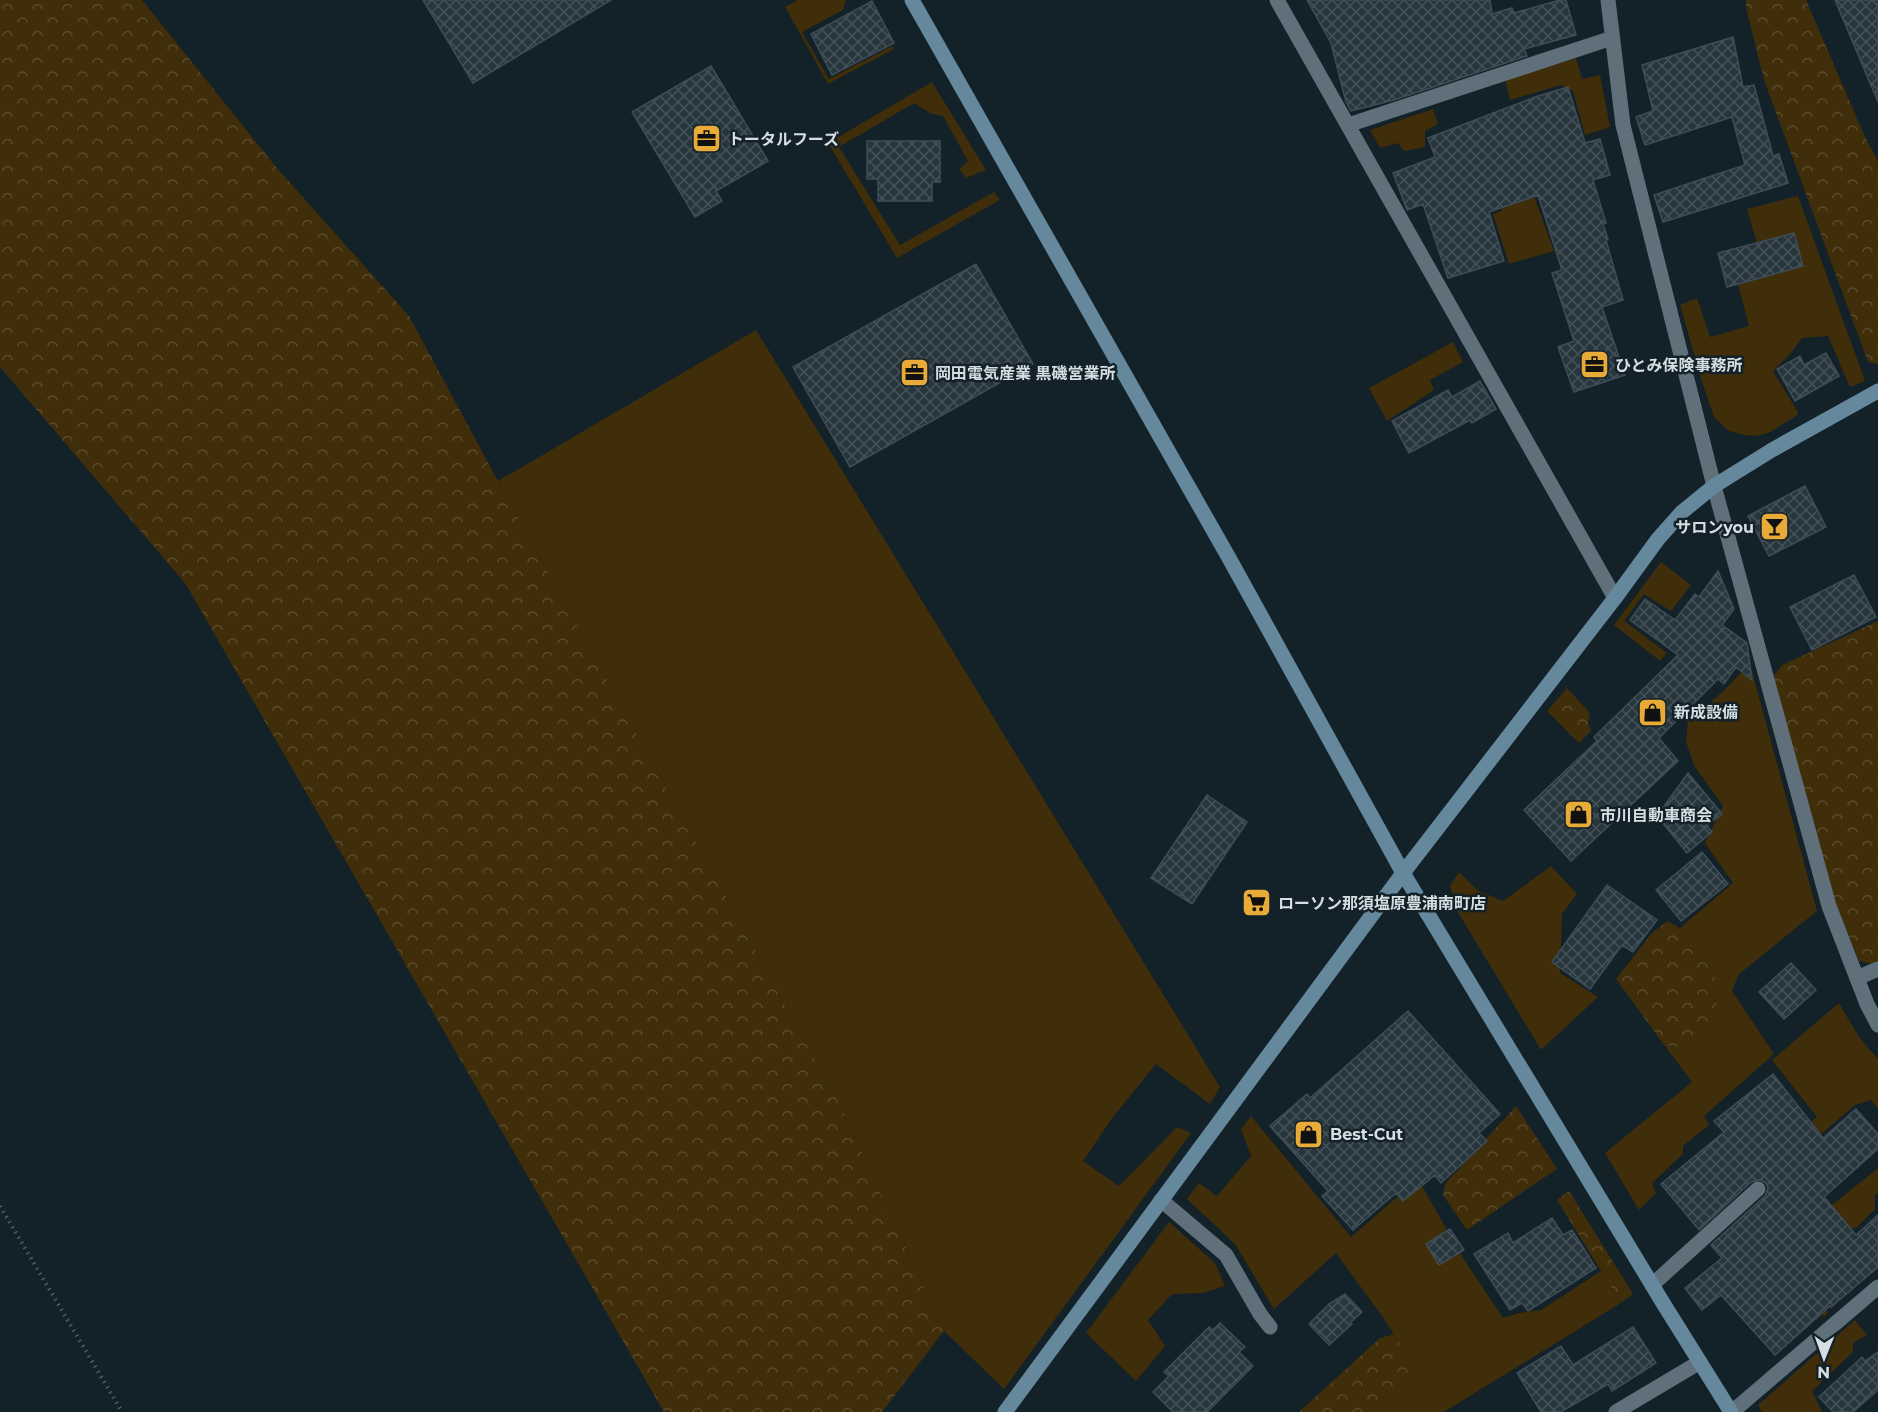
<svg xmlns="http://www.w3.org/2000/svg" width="1878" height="1412" font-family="Montserrat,'Noto Sans JP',sans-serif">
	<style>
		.green { fill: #402d09 }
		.forest { fill: url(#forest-crowns) }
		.building { fill: url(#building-cross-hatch); stroke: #3e4d56; stroke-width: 1.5 }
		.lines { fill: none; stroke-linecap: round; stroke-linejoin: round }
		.path { stroke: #4f5c63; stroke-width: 4; stroke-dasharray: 1.5 4.5; stroke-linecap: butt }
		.lane { stroke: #60707a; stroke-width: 15 }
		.street { stroke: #60707a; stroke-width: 15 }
		.secondary { stroke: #65889c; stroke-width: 15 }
		.labels { text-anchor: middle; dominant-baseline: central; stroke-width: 5; stroke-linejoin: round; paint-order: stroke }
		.poi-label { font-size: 16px; font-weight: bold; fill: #d5dee3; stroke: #132129; text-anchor: start }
	</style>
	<defs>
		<pattern id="forest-crowns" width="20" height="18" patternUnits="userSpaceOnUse" patternTransform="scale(1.5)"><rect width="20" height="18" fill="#402d09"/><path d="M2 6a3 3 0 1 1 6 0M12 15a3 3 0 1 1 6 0" fill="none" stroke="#5b4b2d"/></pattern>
		<pattern id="building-cross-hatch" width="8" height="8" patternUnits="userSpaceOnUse" patternTransform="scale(1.5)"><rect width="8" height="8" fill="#27353d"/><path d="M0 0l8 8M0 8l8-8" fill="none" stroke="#455259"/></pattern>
	</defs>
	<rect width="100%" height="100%" fill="#132129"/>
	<path class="green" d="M 798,0 L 846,0 L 843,10 L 802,32 L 829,79 L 892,46 L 894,49 L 828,84 L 785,7 Z
		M 1576,58 L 1582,79 L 1600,75 L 1610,127 L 1585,135 L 1573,91 L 1561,85 L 1510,100 L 1505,80 Z
		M 932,82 L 986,170 L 966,178 L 959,169 L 968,161 L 943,116 L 932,114 L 914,103 L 839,147 L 900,245 L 994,192 L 1000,200 L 897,258 L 828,143 Z
		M 1433,109 L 1438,124 L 1425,131 L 1425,147 L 1404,151 L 1398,143 L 1380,148 L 1370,130 Z
		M 1524,169 L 1554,251 L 1509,264 L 1493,214 L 1502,211 L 1491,180 Z
		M 1798,196 L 1865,381 L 1850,387 L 1828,336 L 1802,338 L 1790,354 L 1773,371 L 1799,414 L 1770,432 L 1758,436 L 1744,435 L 1729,431 L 1714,417 L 1703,385 L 1680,305 L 1697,298 L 1710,337 L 1749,326 L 1738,284 L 1803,266 L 1794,233 L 1757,243 L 1747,209 Z
		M 756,330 L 1220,1087 L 1210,1104 L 1156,1064 L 1113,1117 L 1083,1161 L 1119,1186 L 1177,1127 L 1191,1133 L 1004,1389 L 944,1331 L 840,1105 L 498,481 Z
		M 1453,342 L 1463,362 L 1430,380 L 1434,390 L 1387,421 L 1369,388 Z
		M 1661,562 L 1691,585 L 1671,611 L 1644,594 L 1624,621 L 1667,653 L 1660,661 L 1614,625 Z
		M 1750,664 L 1817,911 L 1739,974 L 1732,991 L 1774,1054 L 1704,1116 L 1709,1125 L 1683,1146 L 1683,1154 L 1652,1183 L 1656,1193 L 1639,1210 L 1605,1153 L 1692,1082 L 1665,1046 L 1679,1047 L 1714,972 L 1680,928 L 1733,883 L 1705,843 L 1723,806 L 1695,767 L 1686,742 L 1688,721 L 1720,694 Z
		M 1551,866 L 1577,894 L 1562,914 L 1560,973 L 1598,997 L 1541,1050 L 1459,914 L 1450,886 L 1459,872 L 1477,890 L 1503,901 Z
		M 1839,1003 L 1859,1037 L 1878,1059 L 1878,1109 L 1871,1100 L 1855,1105 L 1806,1147 L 1821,1214 L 1878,1168 L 1878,1192 L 1875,1196 L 1875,1209 L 1857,1227 L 1843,1231 L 1802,1280 L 1828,1312 L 1824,1317 L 1774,1257 L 1810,1228 L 1777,1152 L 1817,1117 L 1772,1060 Z
		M 1251,1116 L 1351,1237 L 1418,1179 L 1463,1258 L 1503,1318 L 1519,1313 L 1541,1310 L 1601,1271 L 1621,1303 L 1444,1412 L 1369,1412 L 1416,1368 L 1382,1316 L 1336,1253 L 1274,1309 L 1235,1244 L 1187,1199 L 1199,1183 L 1217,1196 L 1251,1156 L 1241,1129 Z
		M 1169,1222 L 1215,1263 L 1225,1286 L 1203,1293 L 1172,1294 L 1148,1320 L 1165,1346 L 1136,1381 L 1086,1333 Z
		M 1855,1320 L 1867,1335 L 1853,1343 L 1853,1352 L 1812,1391 L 1822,1412 L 1762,1412 L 1758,1405 Z"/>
	<path class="forest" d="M 0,0 L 142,0 L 276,167 L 409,316 L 498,481 L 840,1105 L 944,1331 L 882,1412 L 664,1412 L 185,583 L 0,367 Z
		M 1746,0 L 1806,0 L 1865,137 L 1878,161 L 1878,364 L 1868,362 L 1764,80 L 1746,7 Z
		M 1878,621 L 1878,962 L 1873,964 L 1859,961 L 1835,902 L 1773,677 L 1782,665 Z
		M 1567,688 L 1590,713 L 1588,724 L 1591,731 L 1579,743 L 1547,711 Z
		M 1667,921 L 1680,928 L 1714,972 L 1717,1007 L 1699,1036 L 1679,1047 L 1665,1046 L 1616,979 L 1652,933 Z
		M 1516,1106 L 1557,1169 L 1467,1230 L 1443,1195 L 1445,1184 Z
		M 1569,1191 L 1633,1294 L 1621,1303 L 1557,1200 Z
		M 1394,1334 L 1416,1368 L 1403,1384 L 1373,1412 L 1299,1412 L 1380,1338 Z"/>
	<path class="building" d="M 423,0 L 611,0 L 473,83 Z
		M 1307,0 L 1490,0 L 1492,14 L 1512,8 L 1514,13 L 1560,0 L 1566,0 L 1576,35 L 1524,49 L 1527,56 L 1394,100 L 1351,111 L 1346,102 L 1331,43 Z
		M 1835,0 L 1878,0 L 1878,102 Z
		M 872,1 L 894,43 L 832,75 L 811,34 Z
		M 1733,37 L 1743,87 L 1754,85 L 1773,156 L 1779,154 L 1788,183 L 1663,222 L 1654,195 L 1745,165 L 1732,117 L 1645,145 L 1636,117 L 1653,111 L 1642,65 Z
		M 711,66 L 768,161 L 716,191 L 722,201 L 695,217 L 632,112 Z
		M 1568,87 L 1585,143 L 1600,139 L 1610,175 L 1593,180 L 1606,223 L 1603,224 L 1608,239 L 1606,240 L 1623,300 L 1602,307 L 1625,375 L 1574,392 L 1558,347 L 1574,341 L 1552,273 L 1562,270 L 1538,195 L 1489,212 L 1504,261 L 1448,278 L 1423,204 L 1407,210 L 1393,173 L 1435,157 L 1428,138 L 1535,97 Z
		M 867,141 L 940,141 L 940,182 L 932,182 L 932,201 L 878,201 L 878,179 L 867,179 Z
		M 1794,233 L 1803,266 L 1727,287 L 1718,253 Z
		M 976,264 L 1033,364 L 850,467 L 793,367 Z
		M 1826,353 L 1839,376 L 1795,401 L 1777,369 L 1800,356 L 1804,365 Z
		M 1480,381 L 1496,409 L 1472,423 L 1470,420 L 1409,453 L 1392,421 L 1448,390 L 1452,397 Z
		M 1805,486 L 1826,527 L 1769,556 L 1748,516 Z
		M 1718,571 L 1734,609 L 1722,625 L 1747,643 L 1752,680 L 1736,667 L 1724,684 L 1718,679 L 1659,738 L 1678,761 L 1571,861 L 1524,810 L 1597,741 L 1594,737 L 1678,655 L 1630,620 L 1645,599 L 1675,620 L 1695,594 L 1699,597 Z
		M 1854,575 L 1876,617 L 1812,650 L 1790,607 Z
		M 1688,773 L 1722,814 L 1707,826 L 1712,832 L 1687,853 L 1657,816 Z
		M 1207,795 L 1247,822 L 1192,904 L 1151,878 Z
		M 1702,852 L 1728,884 L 1681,921 L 1656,890 Z
		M 1607,885 L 1657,920 L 1633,952 L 1622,945 L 1590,989 L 1552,962 Z
		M 1791,963 L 1816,990 L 1784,1019 L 1759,992 Z
		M 1408,1011 L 1500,1114 L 1479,1133 L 1487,1141 L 1441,1183 L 1435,1175 L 1403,1201 L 1396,1193 L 1353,1230 L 1322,1196 L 1328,1191 L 1270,1126 L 1307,1094 L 1310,1098 Z
		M 1773,1074 L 1823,1138 L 1856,1109 L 1878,1134 L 1878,1149 L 1824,1197 L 1856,1235 L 1878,1215 L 1878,1267 L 1831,1307 L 1830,1306 L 1775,1355 L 1721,1295 L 1702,1310 L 1685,1288 L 1722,1258 L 1711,1245 L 1765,1196 L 1768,1188 L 1766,1183 L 1760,1180 L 1751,1182 L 1699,1230 L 1661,1184 L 1724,1132 L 1714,1121 Z
		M 1552,1218 L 1563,1235 L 1572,1230 L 1596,1268 L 1528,1311 L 1522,1303 L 1510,1310 L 1474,1254 L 1508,1233 L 1513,1243 Z
		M 1450,1229 L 1464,1250 L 1439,1265 L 1426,1244 Z
		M 1345,1294 L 1362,1312 L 1350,1323 L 1352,1324 L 1329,1345 L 1309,1324 L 1329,1304 Z
		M 1220,1323 L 1245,1347 L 1239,1352 L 1253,1366 L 1207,1412 L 1173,1412 L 1153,1392 L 1169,1376 L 1164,1372 L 1209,1327 L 1213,1330 Z
		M 1633,1327 L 1656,1363 L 1612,1391 L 1608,1384 L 1561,1412 L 1541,1412 L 1517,1373 L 1561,1346 L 1573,1365 Z
		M 1878,1352 L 1878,1390 L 1853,1412 L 1833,1412 L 1819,1397 L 1862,1357 L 1865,1361 Z"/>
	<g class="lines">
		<path class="path" d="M 0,1206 L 122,1412"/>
		<path class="lane" d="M 1857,978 L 1878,969
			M 1652,1285 L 1758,1189
			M 1732,1412 L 1878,1287"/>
		<path class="street" d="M 1277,0 L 1615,598
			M 1608,0 L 1623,125 L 1714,486 L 1829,906 L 1867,1004 L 1878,1025
			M 1348,125 L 1612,38
			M 1161,1200 L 1226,1255 L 1260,1314 L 1270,1327
			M 1616,1412 L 1700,1362"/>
		<path class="secondary" d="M 912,0 L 1229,558 L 1403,873 L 1663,1303 L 1731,1412
			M 1005,1412 L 1403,873 L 1615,598 L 1658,539 L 1682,512 L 1714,486 L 1772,450 L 1878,391"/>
	</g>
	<defs>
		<symbol id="office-square" viewBox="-11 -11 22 22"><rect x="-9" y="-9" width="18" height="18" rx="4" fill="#e9ab38" stroke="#132129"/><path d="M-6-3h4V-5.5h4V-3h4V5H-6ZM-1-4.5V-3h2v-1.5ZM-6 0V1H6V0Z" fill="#111"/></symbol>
		<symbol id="bar-square" viewBox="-11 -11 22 22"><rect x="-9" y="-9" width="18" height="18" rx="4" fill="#e9ab38" stroke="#132129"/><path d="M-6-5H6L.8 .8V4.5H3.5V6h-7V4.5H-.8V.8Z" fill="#111"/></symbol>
		<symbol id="shop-square" viewBox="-11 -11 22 22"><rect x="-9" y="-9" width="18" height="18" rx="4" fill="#e9ab38" stroke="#132129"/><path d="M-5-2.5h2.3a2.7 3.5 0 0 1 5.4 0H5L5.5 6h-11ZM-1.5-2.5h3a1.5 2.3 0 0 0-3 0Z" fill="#111"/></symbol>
		<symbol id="supermarket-square" viewBox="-11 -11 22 22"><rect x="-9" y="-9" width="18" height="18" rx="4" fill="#e9ab38" stroke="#132129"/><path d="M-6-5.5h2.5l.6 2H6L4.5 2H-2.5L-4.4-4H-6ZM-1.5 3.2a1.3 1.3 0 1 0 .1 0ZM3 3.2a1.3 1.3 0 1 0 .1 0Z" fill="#111"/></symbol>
	</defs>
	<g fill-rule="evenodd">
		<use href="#office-square" x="690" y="122" width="33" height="33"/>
		<use href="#office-square" x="1578" y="348" width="33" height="33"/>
		<use href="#office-square" x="898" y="356" width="33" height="33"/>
		<use href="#bar-square" x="1758" y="510" width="33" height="33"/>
		<use href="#shop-square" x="1636" y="696" width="33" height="33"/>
		<use href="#shop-square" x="1562" y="798" width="33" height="33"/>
		<use href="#supermarket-square" x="1240" y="886" width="33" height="33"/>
		<use href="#shop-square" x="1292" y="1118" width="33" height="33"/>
	</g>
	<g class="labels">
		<g class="poi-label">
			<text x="728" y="139">トータルフーズ</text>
			<text x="1615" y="365">ひとみ保険事務所</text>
			<text x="935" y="373">岡田電気産業 黒磯営業所</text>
			<text x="1754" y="527" text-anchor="end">サロンyou</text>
			<text x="1674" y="712">新成設備</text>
			<text x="1600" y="815">市川自動車商会</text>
			<text x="1278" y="903">ローソン那須塩原豊浦南町店</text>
			<text x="1330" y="1134">Best-Cut</text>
		</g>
	</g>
	<g transform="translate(1824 1358) rotate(181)" stroke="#132129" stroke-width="4.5" paint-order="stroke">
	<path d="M0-4.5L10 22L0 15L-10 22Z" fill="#d5dee3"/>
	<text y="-9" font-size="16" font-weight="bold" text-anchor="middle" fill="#d5dee3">N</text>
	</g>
</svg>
